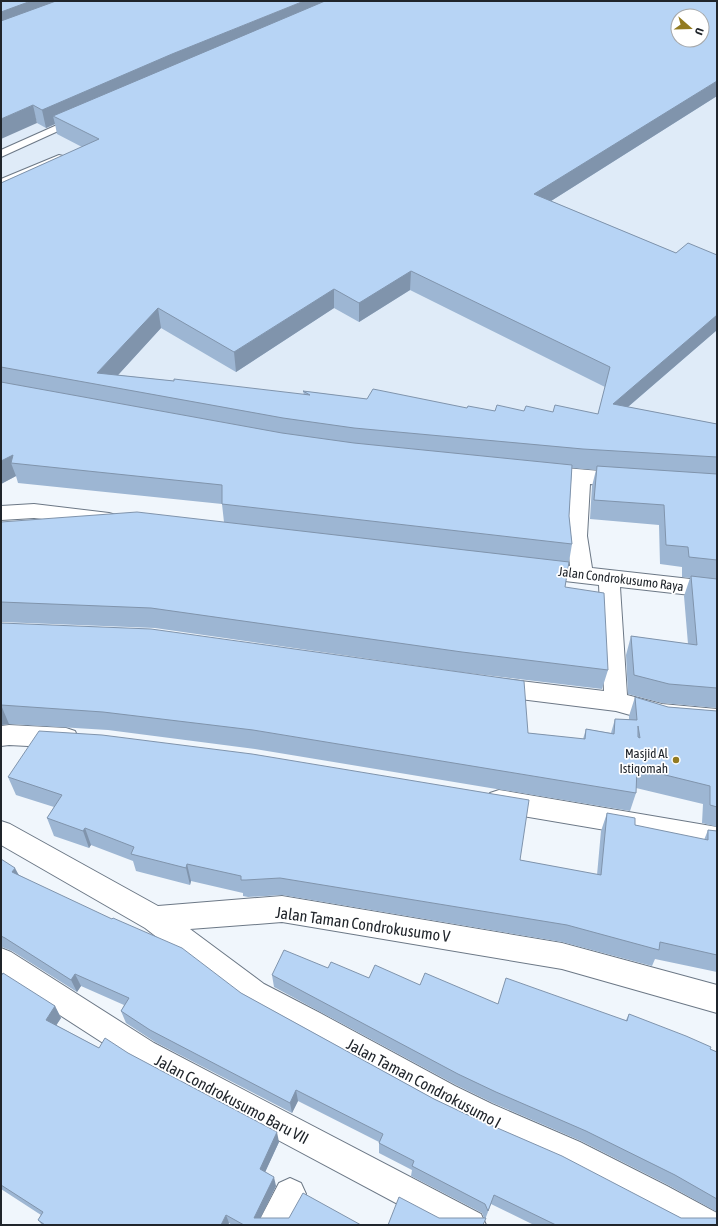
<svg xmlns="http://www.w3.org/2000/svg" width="718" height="1226" font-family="'Asap Condensed',sans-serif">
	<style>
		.built { fill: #dfebf8; fill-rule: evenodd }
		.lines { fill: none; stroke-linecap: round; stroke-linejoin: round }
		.service-casing { stroke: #6c7886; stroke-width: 2 }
		.minor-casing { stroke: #6c7886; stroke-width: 2 }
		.service { fill: #fff; fill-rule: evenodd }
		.minor { fill: #fff; fill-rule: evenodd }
		.wall { fill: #9db6d3; fill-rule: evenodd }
		.shaded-wall { fill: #8094ac }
		.building { fill: #b7d4f5; stroke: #8094ac; fill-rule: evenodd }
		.poi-dot { fill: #937b21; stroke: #fff; stroke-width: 1.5 }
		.labels { text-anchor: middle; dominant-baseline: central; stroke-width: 3.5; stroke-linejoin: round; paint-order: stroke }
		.street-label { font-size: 13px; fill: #20252b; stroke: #fff }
		.poi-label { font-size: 13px; fill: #20252b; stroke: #fff; text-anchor: end }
		.near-street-label { font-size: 16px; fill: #20252b; stroke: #fff }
	</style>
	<rect width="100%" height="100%" fill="#f0f6fc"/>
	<path class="built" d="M 1,1 L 717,1 L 717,433 L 1,378 ZM 678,16 L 702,16 L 702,40 L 678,40 Z"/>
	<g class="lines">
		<defs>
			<path id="service" d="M 75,117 L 78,118 L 80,120 L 78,122 L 1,157 L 1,150 Z
				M 59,155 L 63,156 L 64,158 L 63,160 L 1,186 L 1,179 Z"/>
			<path id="minor" d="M 542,466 L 623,473 L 630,475 L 633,480 L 630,485 L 623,487 L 590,484 L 587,536 L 592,568 L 717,582 L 717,598 L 620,587 L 627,695 L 662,704 L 717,709 L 717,729 L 662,724 L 616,711 L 495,696 L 487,694 L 483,687 L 487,680 L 495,678 L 604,691 L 599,585 L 539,578 L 531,575 L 528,570 L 531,565 L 539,562 L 570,566 L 567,536 L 570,482 L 535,478 L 532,473 L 535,468 Z
				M 34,504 L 109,513 L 116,515 L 119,520 L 116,525 L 109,527 L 34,518 L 1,520 L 1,506 Z
				M 9,725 L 66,728 L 75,731 L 78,738 L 75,745 L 66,748 L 9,745 L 1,746 L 1,726 Z
				M 499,790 L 717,827 L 717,849 L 499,812 L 490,809 L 486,801 L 490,793 Z
				M 1,821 L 10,824 L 158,906 L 282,896 L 562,943 L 717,985 L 717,1013 L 562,969 L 282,922 L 190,929 L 264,984 L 320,1013 L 455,1086 L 492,1104 L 580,1142 L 667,1186 L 717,1213 L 717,1225 L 674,1225 L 558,1164 L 470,1126 L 433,1108 L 244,1004 L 145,928 L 1,845 Z
				M 1,948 L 11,952 L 154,1043 L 481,1214 L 486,1225 L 437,1225 L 134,1063 L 1,977 Z
				M 290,1178 L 301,1183 L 306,1194 L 291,1225 L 257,1225 L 279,1183 Z"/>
		</defs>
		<use href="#service" class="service-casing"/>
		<use href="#minor" class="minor-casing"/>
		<use href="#service" class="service"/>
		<use href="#minor" class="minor"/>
	</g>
	<path class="wall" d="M 1,1 L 717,96 L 551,201 L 676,253 L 717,255 L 717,330 L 628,407 L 717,424 L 717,708 L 662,703 L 628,694 L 626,655 L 631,636 L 688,644 L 684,596 L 690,578 L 682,577 L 682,567 L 660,564 L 659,525 L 590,519 L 592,486 L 596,470 L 572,468 L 569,516 L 572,544 L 569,562 L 565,587 L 608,670 L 602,689 L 460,672 L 155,628 L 1,622 L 1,522 L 224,522 L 222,504 L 18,483 L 16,476 L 1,484 L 1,183 L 82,147 L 57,134 L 55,124 L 46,128 L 37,123 ZM 410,290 L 605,387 L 598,414 L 524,411 L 495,411 L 367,399 L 303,391 L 304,395 L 118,375 L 161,328 L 236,372 L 334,308 L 359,322 Z
		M 1,623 L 528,733 L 583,739 L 586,729 L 611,733 L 615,719 L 629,720 L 629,716 L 635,697 L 668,707 L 717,711 L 717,827 L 702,823 L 703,804 L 636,788 L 636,793 L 630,811 L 255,749 L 108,730 L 9,724 L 1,725 Z
		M 8,777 L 520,860 L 597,875 L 601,831 L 607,813 L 635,825 L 704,840 L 708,830 L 717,831 L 717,972 L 655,959 L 652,966 L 562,942 L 282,895 L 248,897 L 243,896 L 243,893 L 191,881 L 190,885 L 136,871 L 133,861 L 91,845 L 89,848 L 54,836 L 47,818 L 54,807 L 16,795 Z
		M 1,859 L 19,875 L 241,993 L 434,1099 L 681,1218 L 717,1225 L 534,1225 L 491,1204 L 483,1225 L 439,1218 L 484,1218 L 482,1213 L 411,1176 L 412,1170 L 379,1153 L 379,1142 L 298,1101 L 292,1113 L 155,1042 L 126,1023 L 121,1011 L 124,1005 L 81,986 L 77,992 L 12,951 L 2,947 L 1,948 Z
		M 328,968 L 369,978 L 420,985 L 498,1004 L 626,1020 L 629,1014 L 717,1052 L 717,1212 L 668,1185 L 581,1141 L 493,1103 L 456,1085 L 274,987 L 272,975 Z
		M 1,976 L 55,1006 L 61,1018 L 56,1025 L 99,1048 L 128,1053 L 279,1142 L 265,1172 L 276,1186 L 260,1218 L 361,1225 L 232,1225 L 229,1223 L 228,1225 L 42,1225 L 38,1220 L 41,1215 L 1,1189 Z"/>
	<path class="shaded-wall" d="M 31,1 L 79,1 L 1,30 L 1,12 Z
		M 304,1 L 346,1 L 53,116 L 55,124 L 46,128 L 42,110 L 172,54 Z
		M 717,81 L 717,96 L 532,213 L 534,194 Z
		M 33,105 L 37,123 L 1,139 L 1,119 Z
		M 411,271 L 410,290 L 359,322 L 359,303 Z
		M 334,289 L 334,308 L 236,372 L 234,352 Z
		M 158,308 L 161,328 L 108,386 L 97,373 Z
		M 717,315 L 717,330 L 608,424 L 613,404 Z
		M 13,455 L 11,463 L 16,476 L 1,484 L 1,461 Z
		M 1,705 L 9,724 L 1,725 Z
		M 85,828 L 91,845 L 89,848 L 83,831 Z
		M 187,864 L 191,881 L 190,885 L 186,868 Z
		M 15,868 L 22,881 L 12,872 Z
		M 75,974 L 81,986 L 77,992 L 71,980 Z
		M 55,1006 L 61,1018 L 52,1032 L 46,1020 Z
		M 296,1090 L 298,1101 L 292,1113 L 290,1103 Z
		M 277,1132 L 279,1142 L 262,1179 L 260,1169 Z
		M 274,1177 L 276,1186 L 257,1225 L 254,1218 Z
		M 226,1215 L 229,1223 L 228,1225 L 221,1225 Z"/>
	<path class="building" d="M 1,1 L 31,1 L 1,12 Z
		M 56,1 L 304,1 L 172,54 L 42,110 L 33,105 L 1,119 L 1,21 Z
		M 325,1 L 717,1 L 717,81 L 534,194 L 676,253 L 688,243 L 717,255 L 717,315 L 613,404 L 717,424 L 717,457 L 583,449 L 354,428 L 283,418 L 1,367 L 1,183 L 99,139 L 53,116 ZM 678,16 L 702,16 L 702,40 L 678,40 ZM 411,271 L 610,367 L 598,414 L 555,405 L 553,412 L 526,406 L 524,411 L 497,405 L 495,411 L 468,406 L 467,408 L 373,389 L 367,399 L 303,391 L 310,395 L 174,379 L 174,381 L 97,373 L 158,308 L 234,352 L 334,289 L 359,303 Z
		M 1,382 L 282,433 L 354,443 L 572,465 L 569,516 L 572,544 L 222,504 L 222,485 L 11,463 L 13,455 L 1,461 Z
		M 597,466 L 717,474 L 717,560 L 689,557 L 688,547 L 666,545 L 664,505 L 594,500 Z
		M 137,512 L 569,562 L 565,587 L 604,593 L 608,670 L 462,652 L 151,608 L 1,602 L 1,522 Z
		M 691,576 L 717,579 L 717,688 L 669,684 L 634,675 L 631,636 L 697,645 Z
		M 1,623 L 151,629 L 524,681 L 528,733 L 585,739 L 586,729 L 614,734 L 615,719 L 637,720 L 635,697 L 668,707 L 717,711 L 717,807 L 710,805 L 710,786 L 637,768 L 636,793 L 253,730 L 103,712 L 1,705 ZM 638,726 L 640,738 L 638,737 Z
		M 39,731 L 102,735 L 252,754 L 529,800 L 520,860 L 601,875 L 607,813 L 635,818 L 635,825 L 708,840 L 708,830 L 717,831 L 717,955 L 660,942 L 659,950 L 567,925 L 280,878 L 246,880 L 241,880 L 241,876 L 187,864 L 186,868 L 131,854 L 134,847 L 85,828 L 83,831 L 47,818 L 62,795 L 8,777 Z
		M 1,859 L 15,868 L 12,872 L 112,919 L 113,918 L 182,948 L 241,993 L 434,1099 L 472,1117 L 562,1156 L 681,1218 L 717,1218 L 717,1225 L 556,1225 L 494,1195 L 488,1211 L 485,1204 L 412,1166 L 414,1161 L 379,1143 L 383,1134 L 296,1090 L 290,1103 L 150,1030 L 121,1011 L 129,998 L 75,974 L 71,980 L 5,938 L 1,936 Z
		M 284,950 L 328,968 L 331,962 L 369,978 L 375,965 L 420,985 L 425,973 L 498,1004 L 506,978 L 627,1021 L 629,1014 L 686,1036 L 711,1047 L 710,1049 L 717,1052 L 717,1199 L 675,1175 L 586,1131 L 496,1092 L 458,1074 L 272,975 Z
		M 3,973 L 55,1006 L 46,1020 L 99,1048 L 105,1038 L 128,1053 L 277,1132 L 260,1169 L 274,1177 L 254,1218 L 289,1218 L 303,1193 L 361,1225 L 244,1225 L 226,1215 L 221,1225 L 45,1225 L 38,1220 L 43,1212 L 1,1185 L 1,976 Z
		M 399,1197 L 439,1218 L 486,1218 L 483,1225 L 388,1225 Z"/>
	<circle class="poi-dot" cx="676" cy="760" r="4"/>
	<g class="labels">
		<g class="street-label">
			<text transform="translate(621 579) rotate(7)">Jalan Condrokusumo Raya</text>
		</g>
		<g class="poi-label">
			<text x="668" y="753">Masjid Al<tspan x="668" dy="15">Istiqomah</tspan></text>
		</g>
		<g class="near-street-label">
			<text transform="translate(363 924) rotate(8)">Jalan Taman Condrokusumo V</text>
			<text transform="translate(424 1083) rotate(28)">Jalan Taman Condrokusumo I</text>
			<text transform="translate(232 1099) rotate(28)">Jalan Condrokusumo Baru VII</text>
		</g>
	</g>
	<rect width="718" height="1226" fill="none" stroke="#20252b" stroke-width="4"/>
	<g transform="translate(690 28) rotate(110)"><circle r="19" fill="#ffffff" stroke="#a6a8aa"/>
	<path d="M0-3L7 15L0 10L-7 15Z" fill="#937b21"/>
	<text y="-6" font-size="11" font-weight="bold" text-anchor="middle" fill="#20252b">U</text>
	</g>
</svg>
